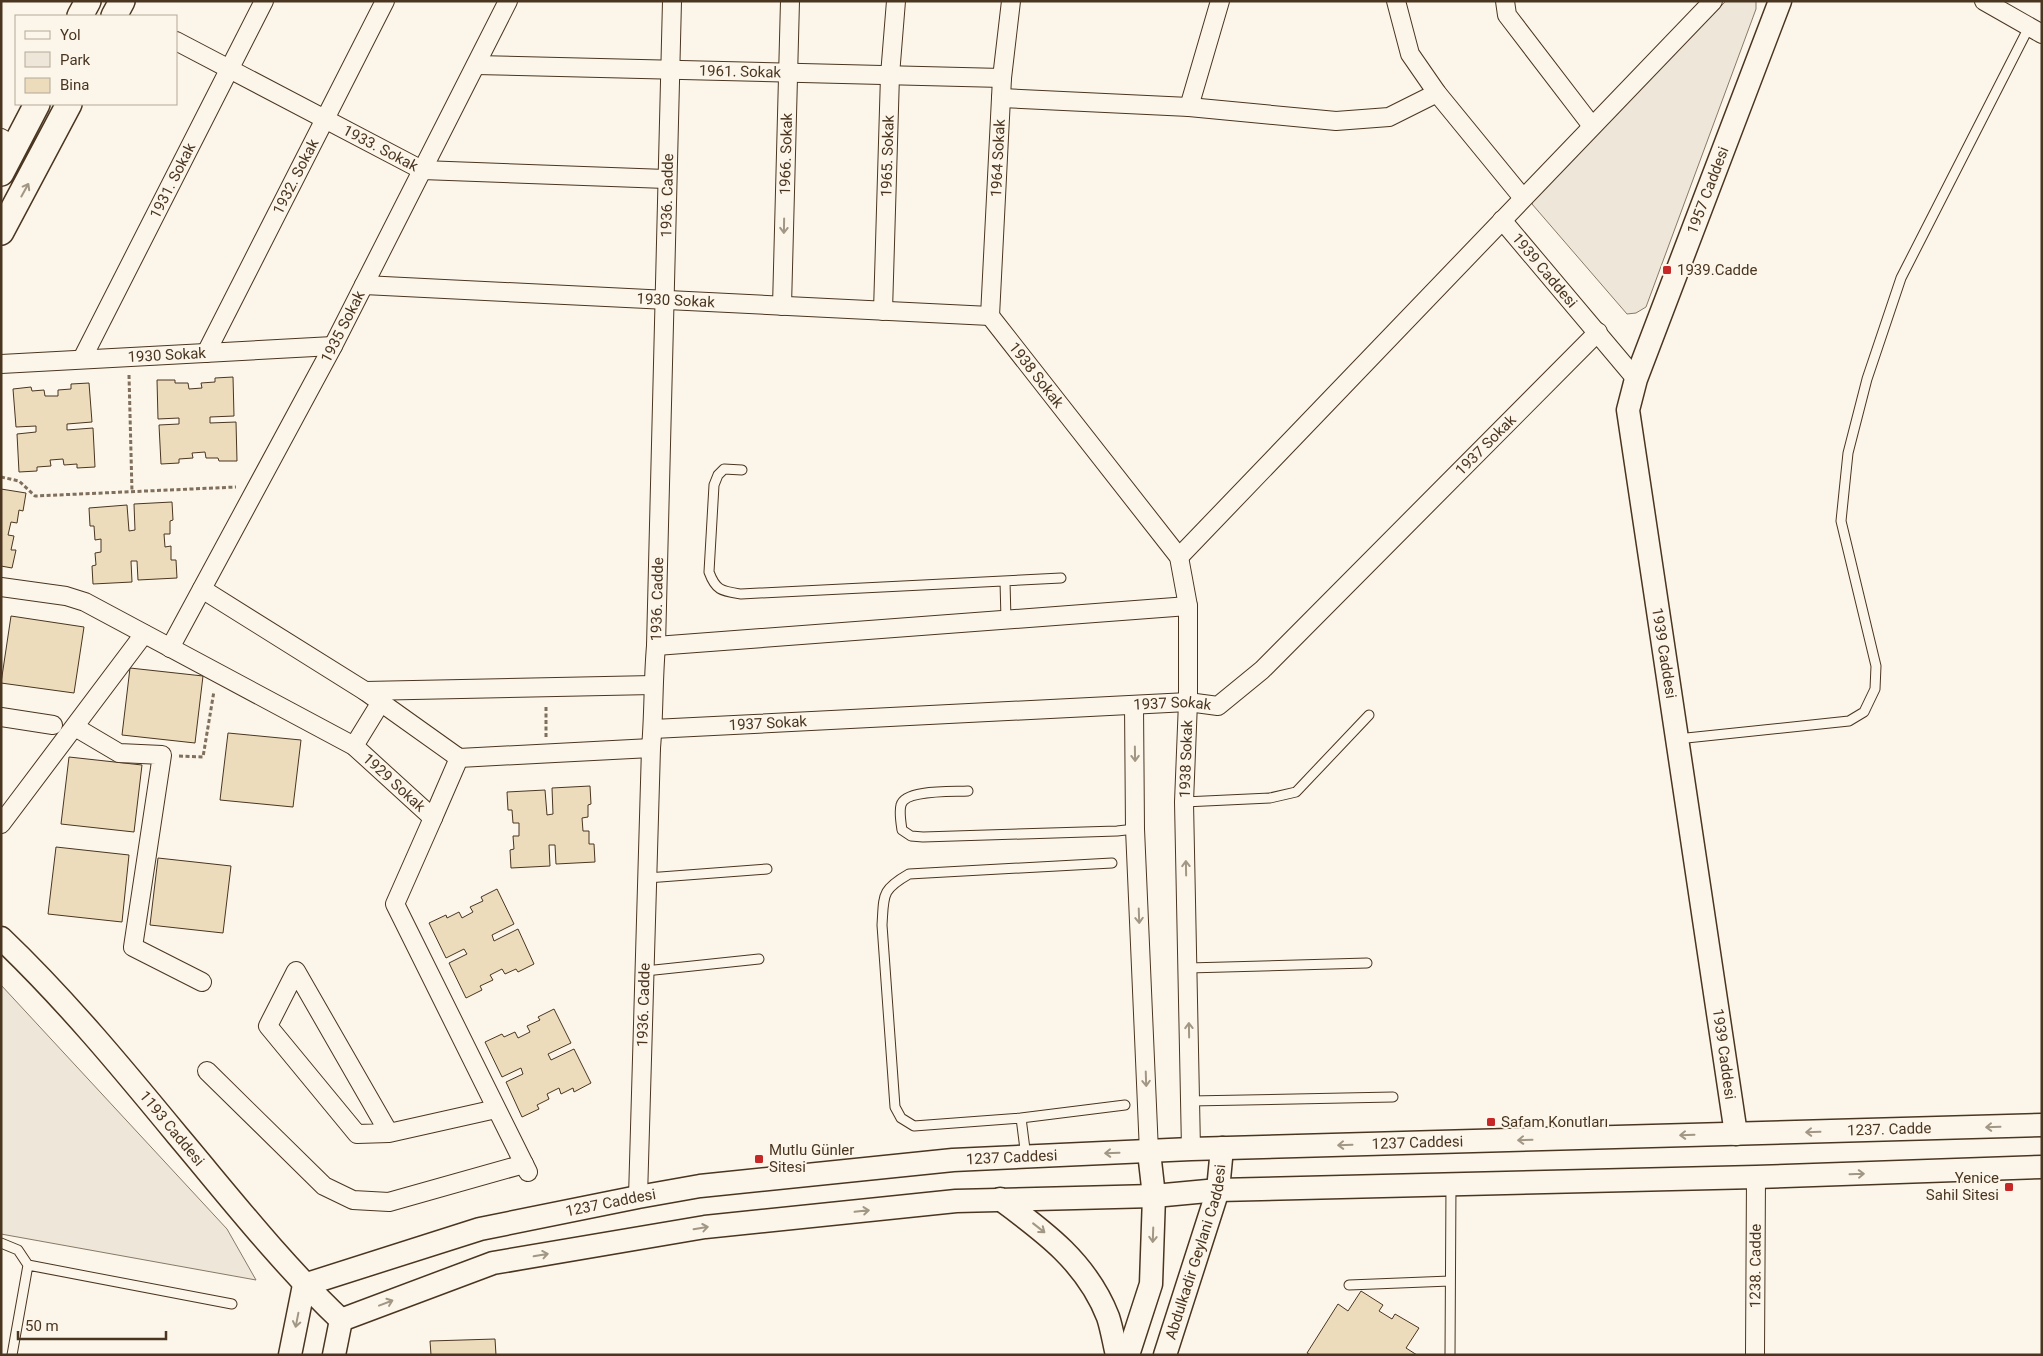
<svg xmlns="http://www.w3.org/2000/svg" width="2043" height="1356" font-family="Roboto,sans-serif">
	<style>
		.green { fill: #ede6d9; stroke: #887966 }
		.building { fill: #ecdcbc; stroke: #4a3520 }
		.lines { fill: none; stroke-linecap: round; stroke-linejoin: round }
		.service-casing { stroke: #4a3520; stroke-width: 11 }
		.minor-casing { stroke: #4a3520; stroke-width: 20 }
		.tertiary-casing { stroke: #4a3520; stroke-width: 25 }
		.secondary-casing { stroke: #4a3520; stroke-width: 28 }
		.path { stroke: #7f6f5c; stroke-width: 3; stroke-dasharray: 4 2.5; stroke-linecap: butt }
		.service { stroke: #fbf6e9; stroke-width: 9 }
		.minor { stroke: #fbf6e9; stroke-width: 18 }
		.tertiary { stroke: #fbf6e9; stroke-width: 22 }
		.secondary { stroke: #fbf6e9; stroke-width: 25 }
		.oneway { stroke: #a29684 }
		.poi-dot { fill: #c62828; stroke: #fbf6e9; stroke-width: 2 }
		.labels { text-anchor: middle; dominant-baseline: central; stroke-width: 4; stroke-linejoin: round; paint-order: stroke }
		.street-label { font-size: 15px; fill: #4a3520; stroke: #fbf6e9 }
		.poi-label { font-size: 15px; fill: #4a3520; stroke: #fbf6e9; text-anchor: start }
	</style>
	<rect width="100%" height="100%" fill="#fbf6e9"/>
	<path class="green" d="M 1726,1 L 1756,1 L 1756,9 L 1646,307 L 1636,313 L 1627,314 L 1532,204 L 1536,192 Z
		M 1,985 L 227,1229 L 256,1280 L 1,1234 Z"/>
	<path class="building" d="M 233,377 L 234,416 L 210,417 L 210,423 L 236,422 L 237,461 L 219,461 L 218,458 L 206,458 L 205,452 L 192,453 L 193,458 L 179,459 L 179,463 L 161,464 L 159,425 L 179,424 L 179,418 L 158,419 L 157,380 L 175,380 L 175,383 L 188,383 L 189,389 L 202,388 L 201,383 L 215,382 L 215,378 Z
		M 89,383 L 92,422 L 67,424 L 67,430 L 93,428 L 95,467 L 77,468 L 77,464 L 64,465 L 63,459 L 50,460 L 51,466 L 37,467 L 37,471 L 19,472 L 17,434 L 36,432 L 36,426 L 16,427 L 13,389 L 31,387 L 32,391 L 44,390 L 45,396 L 58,396 L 58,390 L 71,389 L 71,384 Z
		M 1,489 L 26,493 L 23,511 L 19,510 L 17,523 L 11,522 L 8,535 L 14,536 L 11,550 L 16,550 L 12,568 L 1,566 Z
		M 172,502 L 173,520 L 170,521 L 170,534 L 164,534 L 165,547 L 171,546 L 171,560 L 176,560 L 177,578 L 138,580 L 137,561 L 131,561 L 132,582 L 93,584 L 92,566 L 96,565 L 95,553 L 101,552 L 101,539 L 95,540 L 94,526 L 90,526 L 89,508 L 127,505 L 129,531 L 135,530 L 134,504 Z
		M 11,616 L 84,627 L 74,693 L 1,683 Z
		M 130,668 L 203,676 L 195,743 L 122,735 Z
		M 228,733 L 301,740 L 293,807 L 220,800 Z
		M 69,757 L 142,765 L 134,832 L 61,824 Z
		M 590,786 L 591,804 L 588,805 L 588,817 L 582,818 L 583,831 L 589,831 L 589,844 L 594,844 L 595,862 L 556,864 L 555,845 L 549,845 L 550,866 L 511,868 L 510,850 L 514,849 L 513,836 L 519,836 L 519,823 L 513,823 L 512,810 L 508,810 L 507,792 L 545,790 L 547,815 L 553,814 L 552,788 Z
		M 56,847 L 129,855 L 122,922 L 48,914 Z
		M 158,858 L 231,866 L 223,933 L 150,925 Z
		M 497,889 L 514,924 L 492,935 L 494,941 L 518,929 L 534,964 L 518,972 L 516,969 L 505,974 L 502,969 L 490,975 L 493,980 L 480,986 L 482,990 L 466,998 L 449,963 L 467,954 L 464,949 L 446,958 L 429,923 L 446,915 L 447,918 L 459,912 L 462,918 L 473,912 L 470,907 L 483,901 L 481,897 Z
		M 554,1009 L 571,1043 L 548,1054 L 551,1060 L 574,1049 L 591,1083 L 574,1092 L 573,1088 L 561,1094 L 559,1088 L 547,1094 L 549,1099 L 537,1105 L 539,1109 L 522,1117 L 506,1082 L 523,1074 L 521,1068 L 502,1077 L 485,1042 L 502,1034 L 504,1037 L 515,1032 L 518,1038 L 530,1032 L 527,1026 L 540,1020 L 538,1017 Z
		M 1361,1291 L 1383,1305 L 1379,1311 L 1392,1319 L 1395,1314 L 1419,1328 L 1406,1348 L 1417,1355 L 1311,1355 L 1307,1353 L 1338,1304 L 1348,1311 Z
		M 495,1339 L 496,1355 L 431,1355 L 430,1341 Z"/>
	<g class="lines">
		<defs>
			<path id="service" d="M 742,470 L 724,469 L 718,475 L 714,485 L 709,572 C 716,591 722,591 741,594 L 1061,578
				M 1005,581 L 1006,620
				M 1677,739 L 1849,721 L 1864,712 L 1875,689 L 1876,666 L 1841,521 L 1848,453 L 1867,379 L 1901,278 L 2029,27
				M 968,791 C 954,792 905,789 901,805 C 899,812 901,823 902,830 L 911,836 L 923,837 L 1117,831 L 1135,829
				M 1184,802 L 1270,798 L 1296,792 L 1369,715
				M 1112,863 L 909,874 C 881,890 884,895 882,925 L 895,1107 L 901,1118 L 914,1126 L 1021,1118 L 1125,1105
				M 647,878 L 767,869
				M 1188,968 L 1367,963
				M 645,971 L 759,959
				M 1190,1101 L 1393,1097
				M 1021,1118 L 1026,1157
				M 1,1243 L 18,1250 L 28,1265 L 12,1355
				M 28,1265 L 232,1304
				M 1349,1285 L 1450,1281
				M 1450,1355 L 1451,1184"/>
			<g id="minor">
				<path d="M 1396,1 L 1410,54 L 1437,93 L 1523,198"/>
				<path d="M 1505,1 L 1507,15 L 1592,126"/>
				<path d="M 1984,1 L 2042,34"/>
				<path id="s1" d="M 176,41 L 422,170 L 666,179"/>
				<path id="s2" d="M 476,65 L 1002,78"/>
				<path d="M 1001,98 L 1189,107 L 1336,121 L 1389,117 L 1437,93"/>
				<path d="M 1189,107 L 1220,1"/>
				<path d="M 1,138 L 16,147"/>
				<path id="s3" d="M 1502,220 L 1636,379"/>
				<path id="s4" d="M 364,285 L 990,316"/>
				<path id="s5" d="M 782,306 L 790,1"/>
				<path id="s6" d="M 883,311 L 890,75 L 896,1"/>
				<path id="s7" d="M 990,316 L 1179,557 L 1188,606 L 1188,702 L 1184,802 L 1191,1149"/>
				<path id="s8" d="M 990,316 L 1002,78 L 1011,1"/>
				<path id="s9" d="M 206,353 L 385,1"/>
				<path id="s10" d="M 82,359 L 264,1"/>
				<path id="s11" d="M 1,364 L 333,346"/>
				<path d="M 1179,557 L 1713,1"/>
				<path id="s12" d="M 1,587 L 66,596 L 85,602 L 354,746 L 433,818 L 395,904 L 528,1172"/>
				<path d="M 202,589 L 365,691 L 459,758 L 651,748"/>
				<path d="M 656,646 L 1188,606"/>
				<path id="s13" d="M 170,648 L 333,346 L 508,1"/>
				<path d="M 365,691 L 653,685"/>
				<path d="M 1134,705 L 1135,829 L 1149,1152"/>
				<path d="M 1,717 L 53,725"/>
				<path d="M 75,727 L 119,753 L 162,755 L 133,947 L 202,982"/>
				<path id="s14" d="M 653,729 L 1188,702 L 1218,706 L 1262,670 L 1598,332"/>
				<path d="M 354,746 L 381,702"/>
				<path d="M 433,818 L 459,758"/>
				<path d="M 1,824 L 144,634"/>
				<path d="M 207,1071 L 324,1186 L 353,1200 L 389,1202 L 524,1164"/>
				<path d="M 389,1133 L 357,1134 L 268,1026 L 296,971 L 389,1133 L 496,1109"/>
				<path id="s15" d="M 638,1197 L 651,748 C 654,714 653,680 656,646 L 672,1"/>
				<path id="s16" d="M 1755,1355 L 1756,1177"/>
			</g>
			<g id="tertiary">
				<path id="s17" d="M 1,938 C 65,999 122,1068 178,1136 C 231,1199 281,1263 341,1320"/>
				<path id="s18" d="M 1736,1134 L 1628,410 L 1636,379 L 1780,1"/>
				<path d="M 1000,1199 C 1045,1232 1087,1263 1108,1317 C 1112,1329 1114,1343 1117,1355"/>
				<path id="s19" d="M 304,1285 L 480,1229 L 638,1197 L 700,1186 L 953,1160 L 1191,1149 L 2042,1125"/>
				<path d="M 341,1320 L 493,1263 L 705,1227 L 956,1201 L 1154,1196 L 1218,1190 L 1756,1177 L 2042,1167"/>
				<path d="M 290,1355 L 304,1285"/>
				<path d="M 334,1355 L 341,1320"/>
				<path d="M 1128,1355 L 1151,1284 L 1154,1196 L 1149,1152"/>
				<path id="s20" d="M 1165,1355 L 1218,1190 L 1222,1148"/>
			</g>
			<path id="secondary" d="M 80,16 L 88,1
				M 114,16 L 122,1
				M 1,173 L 37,104
				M 1,232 L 69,104"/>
		</defs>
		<use href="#service" class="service-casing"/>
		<use href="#minor" class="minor-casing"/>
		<use href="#tertiary" class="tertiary-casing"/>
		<use href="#secondary" class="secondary-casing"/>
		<path class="path" d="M 129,375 L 132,492
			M 1,477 L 19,481 L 35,496 L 236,487
			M 546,737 L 546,705
			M 179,756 L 203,757 L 214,691"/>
		<use href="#service" class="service"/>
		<use href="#minor" class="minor"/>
		<use href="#tertiary" class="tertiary"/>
		<use href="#secondary" class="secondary"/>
	</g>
	<defs><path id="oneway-shaft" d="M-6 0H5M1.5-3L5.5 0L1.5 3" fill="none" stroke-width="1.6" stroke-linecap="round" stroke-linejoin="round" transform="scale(1.25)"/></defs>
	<g class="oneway">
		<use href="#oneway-shaft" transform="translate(25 190) rotate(-61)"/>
		<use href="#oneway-shaft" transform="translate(784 226) rotate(91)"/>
		<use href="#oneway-shaft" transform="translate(1135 754) rotate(89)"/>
		<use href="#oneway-shaft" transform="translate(1186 868) rotate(-91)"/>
		<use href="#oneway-shaft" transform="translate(1139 916) rotate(88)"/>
		<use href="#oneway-shaft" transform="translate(1189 1030) rotate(-91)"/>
		<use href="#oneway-shaft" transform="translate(1146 1079) rotate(88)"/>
		<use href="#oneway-shaft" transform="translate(1993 1127) rotate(178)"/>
		<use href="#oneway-shaft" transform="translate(1813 1132) rotate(178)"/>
		<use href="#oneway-shaft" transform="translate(1687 1135) rotate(178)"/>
		<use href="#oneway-shaft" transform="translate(1525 1140) rotate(178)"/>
		<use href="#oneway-shaft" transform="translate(1345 1145) rotate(178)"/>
		<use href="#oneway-shaft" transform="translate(1112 1153) rotate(178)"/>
		<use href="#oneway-shaft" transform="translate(1857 1174) rotate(-2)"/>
		<use href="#oneway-shaft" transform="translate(862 1211) rotate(-6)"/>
		<use href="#oneway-shaft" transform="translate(701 1228) rotate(-9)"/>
		<use href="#oneway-shaft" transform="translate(1039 1228) rotate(38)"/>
		<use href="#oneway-shaft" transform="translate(1153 1235) rotate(92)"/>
		<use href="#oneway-shaft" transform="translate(541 1255) rotate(-10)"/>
		<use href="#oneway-shaft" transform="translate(386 1303) rotate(-21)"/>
		<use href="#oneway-shaft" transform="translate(297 1320) rotate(101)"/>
	</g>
	<g class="poi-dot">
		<rect x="1662" y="265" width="10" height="10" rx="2.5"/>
		<rect x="1486" y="1117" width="10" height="10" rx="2.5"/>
		<rect x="754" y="1154" width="10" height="10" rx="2.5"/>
		<rect x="2004" y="1182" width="10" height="10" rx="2.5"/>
	</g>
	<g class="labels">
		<g class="street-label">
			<text stroke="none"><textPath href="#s2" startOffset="264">1961. Sokak</textPath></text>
			<text stroke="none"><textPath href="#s1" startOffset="231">1933. Sokak</textPath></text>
			<text stroke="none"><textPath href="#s5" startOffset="152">1966. Sokak</textPath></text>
			<text stroke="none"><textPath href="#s6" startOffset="155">1965. Sokak</textPath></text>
			<text stroke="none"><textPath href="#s8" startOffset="158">1964 Sokak</textPath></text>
			<text stroke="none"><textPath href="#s9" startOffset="198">1932. Sokak</textPath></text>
			<text stroke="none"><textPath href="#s10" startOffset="200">1931. Sokak</textPath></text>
			<text stroke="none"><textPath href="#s18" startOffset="966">1957 Caddesi</textPath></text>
			<text stroke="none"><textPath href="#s15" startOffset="1002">1936. Cadde</textPath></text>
			<text stroke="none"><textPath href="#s3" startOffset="66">1939 Caddesi</textPath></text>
			<text stroke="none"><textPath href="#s4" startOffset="312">1930 Sokak</textPath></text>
			<text stroke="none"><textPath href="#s13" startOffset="365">1935 Sokak</textPath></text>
			<text stroke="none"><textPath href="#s11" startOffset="166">1930 Sokak</textPath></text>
			<text stroke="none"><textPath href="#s7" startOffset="75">1938 Sokak</textPath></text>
			<text stroke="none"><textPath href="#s14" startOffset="940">1937 Sokak</textPath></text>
			<text stroke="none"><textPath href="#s15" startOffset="598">1936. Cadde</textPath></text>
			<text transform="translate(1664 653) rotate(81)">1939 Caddesi</text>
			<text stroke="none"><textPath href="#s14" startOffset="520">1937 Sokak</textPath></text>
			<text stroke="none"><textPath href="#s14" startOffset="115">1937 Sokak</textPath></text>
			<text transform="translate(1186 759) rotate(-88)">1938 Sokak</text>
			<text stroke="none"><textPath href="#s12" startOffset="445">1929 Sokak</textPath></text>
			<text stroke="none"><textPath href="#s15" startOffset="192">1936. Cadde</textPath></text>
			<text transform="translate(1724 1054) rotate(82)">1939 Caddesi</text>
			<text stroke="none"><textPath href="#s17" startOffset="256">1193 Caddesi</textPath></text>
			<text stroke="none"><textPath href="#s19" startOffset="1600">1237. Cadde</textPath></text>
			<text stroke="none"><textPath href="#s19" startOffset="1128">1237 Caddesi</textPath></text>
			<text stroke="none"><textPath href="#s19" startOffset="722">1237 Caddesi</textPath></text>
			<text stroke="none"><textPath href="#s19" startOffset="318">1237 Caddesi</textPath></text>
			<text stroke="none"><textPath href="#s20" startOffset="108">Abdulkadir Geylani Caddesi</textPath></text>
			<text stroke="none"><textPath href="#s16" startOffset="89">1238. Cadde</textPath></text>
		</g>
		<g class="poi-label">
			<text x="1677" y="270">1939.Cadde</text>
			<text x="1501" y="1122">Safam Konutları</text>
			<text x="769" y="1150">Mutlu Günler<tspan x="769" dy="17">Sitesi</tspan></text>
			<text x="1999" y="1178" text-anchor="end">Yenice<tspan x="1999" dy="17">Sahil Sitesi</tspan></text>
		</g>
	</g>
	<rect width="2043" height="1356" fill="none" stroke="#4a3520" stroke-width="5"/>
	<rect x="15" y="15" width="162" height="90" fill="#fbf6e9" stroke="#b4a999"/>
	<rect x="25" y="31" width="25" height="8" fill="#fbf6e9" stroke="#b4a999"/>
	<text x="60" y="40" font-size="15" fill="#4a3520">Yol</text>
	<rect x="25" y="52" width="25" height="15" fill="#ede6d9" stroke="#b4a999"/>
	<text x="60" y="65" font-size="15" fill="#4a3520">Park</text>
	<rect x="25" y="78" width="25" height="15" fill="#ecdcbc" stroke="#b4a999"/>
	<text x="60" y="90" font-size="15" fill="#4a3520">Bina</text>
	<path d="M18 1331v8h148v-8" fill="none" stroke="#4a3520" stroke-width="2.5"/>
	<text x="25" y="1331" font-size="15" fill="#4a3520" stroke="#fbf6e9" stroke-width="4" paint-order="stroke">50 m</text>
</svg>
